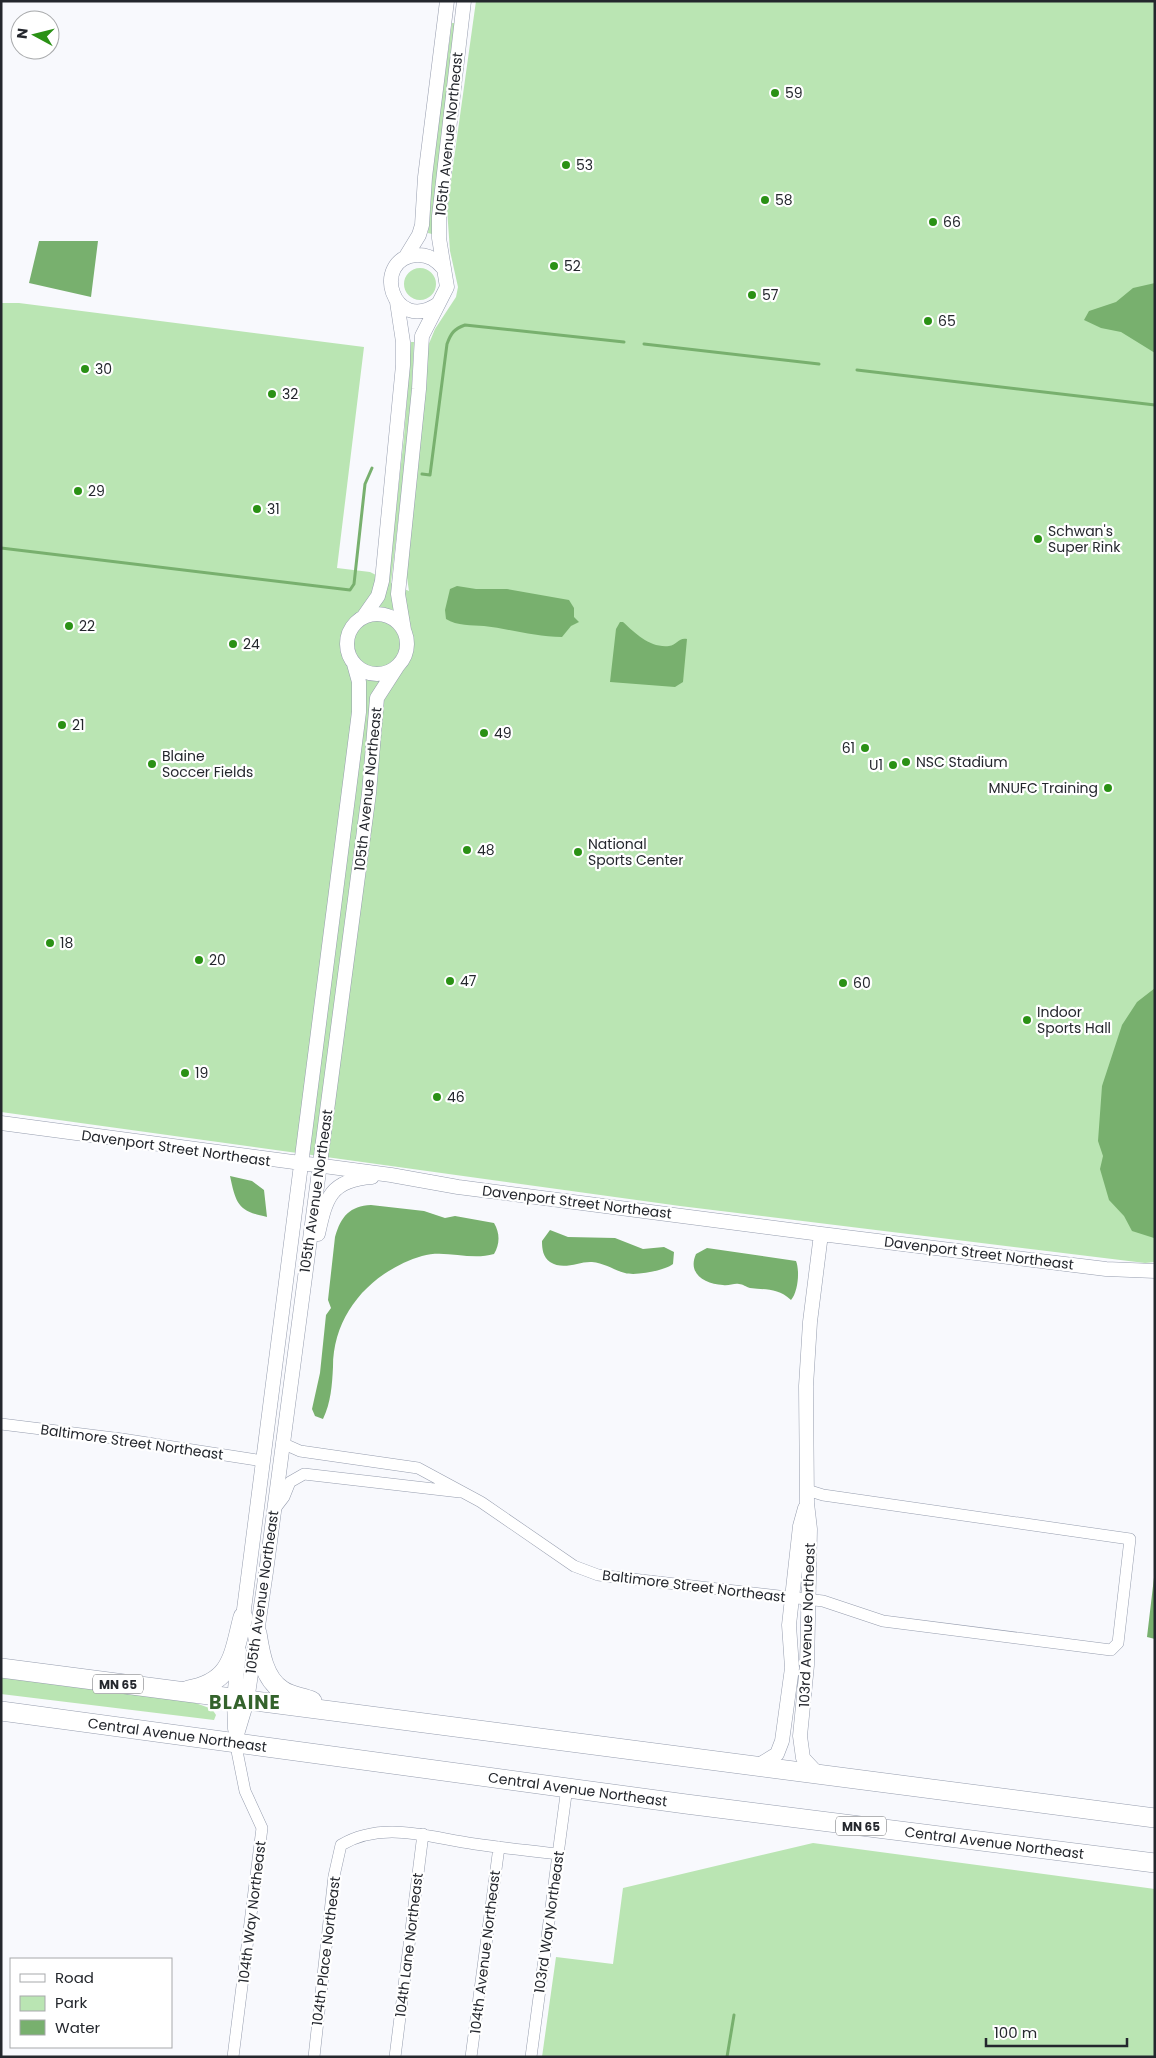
<svg xmlns="http://www.w3.org/2000/svg" width="1156" height="2058" font-family="Poppins,sans-serif">
	<style>
		.green { fill: #bae5b3 }
		.water { fill: #78b06e }
		.lines { fill: none; stroke-linecap: round; stroke-linejoin: round }
		.stream { stroke: #78b06e; stroke-width: 3 }
		.minor-casing { stroke: #969dae; stroke-width: 12 }
		.tertiary-casing { stroke: #969dae; stroke-width: 15 }
		.trunk-casing { stroke: #969dae; stroke-width: 20 }
		.minor { stroke: #fff; stroke-width: 11 }
		.tertiary { stroke: #fff; stroke-width: 14 }
		.trunk { stroke: #fff; stroke-width: 19 }
		.poi-dot { fill: #2a9115; stroke: #fff; stroke-width: 2 }
		.labels { text-anchor: middle; dominant-baseline: central; stroke-width: 4.5; stroke-linejoin: round; paint-order: stroke }
		.shield { fill: #fff; stroke: #66686c; stroke-width: 1 }
		.shield-label { font-size: 12px; font-weight: bold; fill: #24272d }
		.poi-label { font-size: 14px; fill: #24272d; stroke: #fff; text-anchor: start }
		.street-label { font-size: 14px; fill: #24272d; stroke: #fff }
		.district-label { font-size: 19px; font-weight: bold; letter-spacing: 1px; fill: #34632c; stroke: #fff }
	</style>
	<rect width="100%" height="100%" fill="#f8f9fd"/>
	<path class="green" d="M 476,1 L 1155,1 L 1155,1262 L 1145,1263 L 680,1206 L 1,1112 L 1,303 L 19,303 L 364,347 L 337,568 L 370,572 L 388,581 L 404,437 L 411,342 L 414,342 L 411,410 L 391,583 L 409,591 L 402,545 L 428,346 L 435,329 L 456,297 L 458,287 L 450,251 L 447,209 Z
		M 452,23 L 455,23 L 432,234 L 428,233 L 434,151 Z
		M404 284a16 16 0 1 1 32 0a16 16 0 1 1-32 0Z
		M 1,1676 L 190,1701 L 212,1709 L 216,1715 L 214,1720 L 1,1694 Z
		M 813,1843 L 1155,1889 L 1155,2057 L 542,2057 L 556,1957 L 613,1964 L 623,1888 Z"/>
	<path class="water" d="M 39,241 L 98,241 L 91,297 L 29,283 Z
		M 1155,283 L 1155,353 L 1121,332 L 1101,328 L 1084,320 L 1089,311 L 1116,302 L 1133,288 Z
		M 457,586 L 476,589 L 507,589 L 569,600 L 574,608 L 574,617 L 579,622 L 571,626 L 562,637 C 535,637 510,629 484,626 C 472,625 457,626 446,619 L 445,610 L 450,589 Z
		M 620,622 L 623,622 C 636,634 650,648 669,646 C 677,645 679,637 687,639 L 683,682 L 675,687 L 610,682 L 616,629 Z
		M 1155,988 L 1155,1238 L 1154,1238 L 1132,1231 L 1124,1216 L 1109,1200 L 1100,1169 L 1103,1156 L 1098,1141 L 1102,1086 L 1122,1025 L 1137,1002 Z
		M 230,1176 L 252,1181 L 264,1190 L 267,1217 C 238,1211 236,1204 230,1176 Z
		M 371,1205 L 424,1211 L 445,1218 L 455,1216 L 494,1223 C 500,1233 500,1244 494,1254 C 470,1261 445,1249 422,1256 C 372,1271 333,1313 333,1367 C 332,1386 331,1402 323,1419 L 315,1416 L 312,1409 L 320,1373 L 326,1315 L 331,1308 L 328,1300 L 335,1237 C 341,1216 350,1206 371,1205 Z
		M 550,1230 L 568,1237 L 615,1238 L 643,1249 L 664,1247 L 674,1252 L 673,1264 C 664,1271 635,1276 625,1273 C 614,1270 604,1263 592,1262 C 579,1261 564,1271 550,1262 C 543,1257 542,1249 542,1241 Z
		M 707,1248 L 796,1261 C 800,1271 798,1292 791,1300 C 778,1288 766,1290 750,1288 C 746,1287 743,1284 739,1284 C 734,1283 729,1286 723,1285 C 705,1284 687,1274 696,1254 Z
		M 1155,1569 L 1155,1639 L 1147,1637 Z"/>
	<g class="lines">
		<path class="stream" d="M 644,344 L 819,364
			M 857,370 L 1155,405
			M 422,474 L 430,475 L 447,344 C 451,333 454,329 465,325 L 624,342
			M 1,548 L 350,590 L 354,584 L 365,484 L 372,468
			M 727,2057 L 734,2015"/>
		<defs>
			<path id="minor" d="M 1,1424 L 122,1439 L 263,1461
				M 282,1443 L 300,1451 L 418,1468 L 481,1502 L 574,1566 L 598,1575 L 823,1601 L 883,1621 L 1111,1650 L 1118,1643 L 1130,1539 L 823,1495 L 807,1490
				M 274,1510 L 284,1497 L 290,1482 L 304,1474 L 460,1492
				M 233,2057 L 262,1828 L 245,1791 L 235,1741
				M 314,2057 L 334,1876 L 341,1845 C 384,1820 430,1838 475,1844 C 503,1848 531,1851 558,1854
				M 395,2057 L 423,1834
				M 471,2057 L 499,1847
				M 531,2057 L 567,1787"/>
			<path id="tertiary" d="M 405,258 L 419,235 L 422,225 L 425,177 L 447,1
				M 438,304 C 392,335 371,259 416,255 C 428,254 436,259 443,268
				M347 644a30 30 0 1 1 60 0a30 30 0 1 1-60 0Z
				M 364,616 L 378,596 L 382,581 L 403,365 L 403,342 L 397,302
				M 404,630 L 398,594 L 419,389 L 422,336 L 447,287 L 439,238 L 439,216 L 464,1
				M 1,1123 L 391,1175 L 458,1187 L 821,1234 L 1106,1269 L 1155,1271
				M 318,1234 C 326,1198 330,1180 372,1177
				M 242,1625 L 359,712 L 359,682 L 354,664
				M 235,1729 L 234,1699 L 239,1651
				M 235,1741 L 247,1701 L 266,1572 L 369,793 L 377,698 L 397,667
				M 759,1765 L 777,1754 L 782,1741 L 792,1668 L 789,1625 L 800,1526 L 805,1508
				M 817,1773 L 803,1758 L 800,1736 L 807,1665 L 810,1529 L 807,1503 L 806,1386 L 810,1322 L 821,1234"/>
			<g id="trunk">
				<path d="M 257,1633 C 260,1652 264,1679 282,1690 C 290,1696 302,1697 312,1701"/>
				<path d="M 1,1668 L 1155,1818"/>
				<path d="M 188,1690 C 233,1682 233,1655 243,1617"/>
				<path id="s1" d="M 1,1711 L 686,1804 L 1155,1863"/>
			</g>
		</defs>
		<use href="#minor" class="minor-casing"/>
		<use href="#tertiary" class="tertiary-casing"/>
		<use href="#trunk" class="trunk-casing"/>
		<use href="#minor" class="minor"/>
		<use href="#tertiary" class="tertiary"/>
		<use href="#trunk" class="trunk"/>
	</g>
	<g class="poi-dot">
		<circle cx="775" cy="93" r="5"/>
		<circle cx="566" cy="165" r="5"/>
		<circle cx="765" cy="200" r="5"/>
		<circle cx="933" cy="222" r="5"/>
		<circle cx="554" cy="266" r="5"/>
		<circle cx="752" cy="295" r="5"/>
		<circle cx="928" cy="321" r="5"/>
		<circle cx="85" cy="369" r="5"/>
		<circle cx="272" cy="394" r="5"/>
		<circle cx="78" cy="491" r="5"/>
		<circle cx="257" cy="509" r="5"/>
		<circle cx="1038" cy="539" r="5"/>
		<circle cx="69" cy="626" r="5"/>
		<circle cx="233" cy="644" r="5"/>
		<circle cx="62" cy="725" r="5"/>
		<circle cx="484" cy="733" r="5"/>
		<circle cx="865" cy="748" r="5"/>
		<circle cx="906" cy="762" r="5"/>
		<circle cx="152" cy="764" r="5"/>
		<circle cx="893" cy="765" r="5"/>
		<circle cx="1108" cy="788" r="5"/>
		<circle cx="467" cy="850" r="5"/>
		<circle cx="578" cy="852" r="5"/>
		<circle cx="50" cy="943" r="5"/>
		<circle cx="199" cy="960" r="5"/>
		<circle cx="450" cy="981" r="5"/>
		<circle cx="843" cy="983" r="5"/>
		<circle cx="1027" cy="1020" r="5"/>
		<circle cx="185" cy="1073" r="5"/>
		<circle cx="437" cy="1097" r="5"/>
	</g>
	<g class="labels">
		<g class="shield">
			<rect x="93" y="1674.5" width="50" height="19" rx="4"/>
			<rect x="836" y="1816.5" width="50" height="19" rx="4"/>
		</g>
		<g class="shield-label">
			<text x="118" y="1684">MN 65</text>
			<text x="861" y="1826">MN 65</text>
		</g>
		<g class="poi-label">
			<text x="785" y="93">59</text>
			<text x="576" y="165">53</text>
			<text x="775" y="200">58</text>
			<text x="943" y="222">66</text>
			<text x="564" y="266">52</text>
			<text x="762" y="295">57</text>
			<text x="938" y="321">65</text>
			<text x="95" y="369">30</text>
			<text x="282" y="394">32</text>
			<text x="88" y="491">29</text>
			<text x="267" y="509">31</text>
			<text x="1048" y="531">Schwan's<tspan x="1048" dy="16">Super Rink</tspan></text>
			<text x="79" y="626">22</text>
			<text x="243" y="644">24</text>
			<text x="72" y="725">21</text>
			<text x="494" y="733">49</text>
			<text x="855" y="748" text-anchor="end">61</text>
			<text x="162" y="756">Blaine<tspan x="162" dy="16">Soccer Fields</tspan></text>
			<text x="916" y="762">NSC Stadium</text>
			<text x="883" y="765" text-anchor="end">U1</text>
			<text x="1098" y="788" text-anchor="end">MNUFC Training</text>
			<text x="588" y="844">National<tspan x="588" dy="16">Sports Center</tspan></text>
			<text x="477" y="850">48</text>
			<text x="60" y="943">18</text>
			<text x="209" y="960">20</text>
			<text x="460" y="981">47</text>
			<text x="853" y="983">60</text>
			<text x="1037" y="1012">Indoor<tspan x="1037" dy="16">Sports Hall</tspan></text>
			<text x="195" y="1073">19</text>
			<text x="447" y="1097">46</text>
		</g>
		<g class="street-label">
			<text transform="translate(449 134) rotate(-84)">105th Avenue Northeast</text>
			<text transform="translate(368 789) rotate(-84)">105th Avenue Northeast</text>
			<text transform="translate(176 1148) rotate(8)">Davenport Street Northeast</text>
			<text transform="translate(316 1191) rotate(-82)">105th Avenue Northeast</text>
			<text transform="translate(577 1202) rotate(7)">Davenport Street Northeast</text>
			<text transform="translate(979 1253) rotate(7)">Davenport Street Northeast</text>
			<text transform="translate(132 1442) rotate(8)">Baltimore Street Northeast</text>
			<text transform="translate(694 1586) rotate(7)">Baltimore Street Northeast</text>
			<text transform="translate(262 1592) rotate(-82)">105th Avenue Northeast</text>
			<text transform="translate(807 1625) rotate(-88)">103rd Avenue Northeast</text>
			<text stroke="none"><textPath href="#s1" startOffset="178">Central Avenue Northeast</textPath></text>
			<text stroke="none"><textPath href="#s1" startOffset="582">Central Avenue Northeast</textPath></text>
			<text stroke="none"><textPath href="#s1" startOffset="1002">Central Avenue Northeast</textPath></text>
			<text transform="translate(252 1912) rotate(-83)">104th Way Northeast</text>
			<text transform="translate(549 1922) rotate(-82)">103rd Way Northeast</text>
			<text transform="translate(409 1945) rotate(-83)">104th Lane Northeast</text>
			<text transform="translate(326 1951) rotate(-83)">104th Place Northeast</text>
			<text transform="translate(485 1952) rotate(-83)">104th Avenue Northeast</text>
		</g>
		<g class="district-label">
			<text x="245" y="1702">BLAINE</text>
		</g>
	</g>
	<rect width="1156" height="2058" fill="none" stroke="#24272d" stroke-width="5"/>
	<rect x="10" y="1958" width="162" height="90" fill="#ffffff" stroke="#a7a9ab"/>
	<rect x="20" y="1974" width="25" height="8" fill="#ffffff" stroke="#a7a9ab"/>
	<text x="55" y="1983" font-size="15" fill="#24272d">Road</text>
	<rect x="20" y="1996" width="25" height="15" fill="#bae5b3" stroke="#a7a9ab"/>
	<text x="55" y="2008" font-size="15" fill="#24272d">Park</text>
	<rect x="20" y="2020" width="25" height="15" fill="#78b06e" stroke="#a7a9ab"/>
	<text x="55" y="2033" font-size="15" fill="#24272d">Water</text>
	<g transform="translate(35 35) rotate(277)"><circle r="24" fill="#ffffff" stroke="#a7a9ab"/>
	<path d="M0-4L9 19L0 12L-9 19Z" fill="#2a9115"/>
	<text y="-8" font-size="14" font-weight="bold" text-anchor="middle" fill="#24272d">N</text>
	</g>
	<path d="M986 2038v8h141v-8" fill="none" stroke="#24272d" stroke-width="2.5"/>
	<text x="994" y="2038" font-size="15" fill="#24272d" stroke="#ffffff" stroke-width="4" paint-order="stroke">100 m</text>
</svg>
